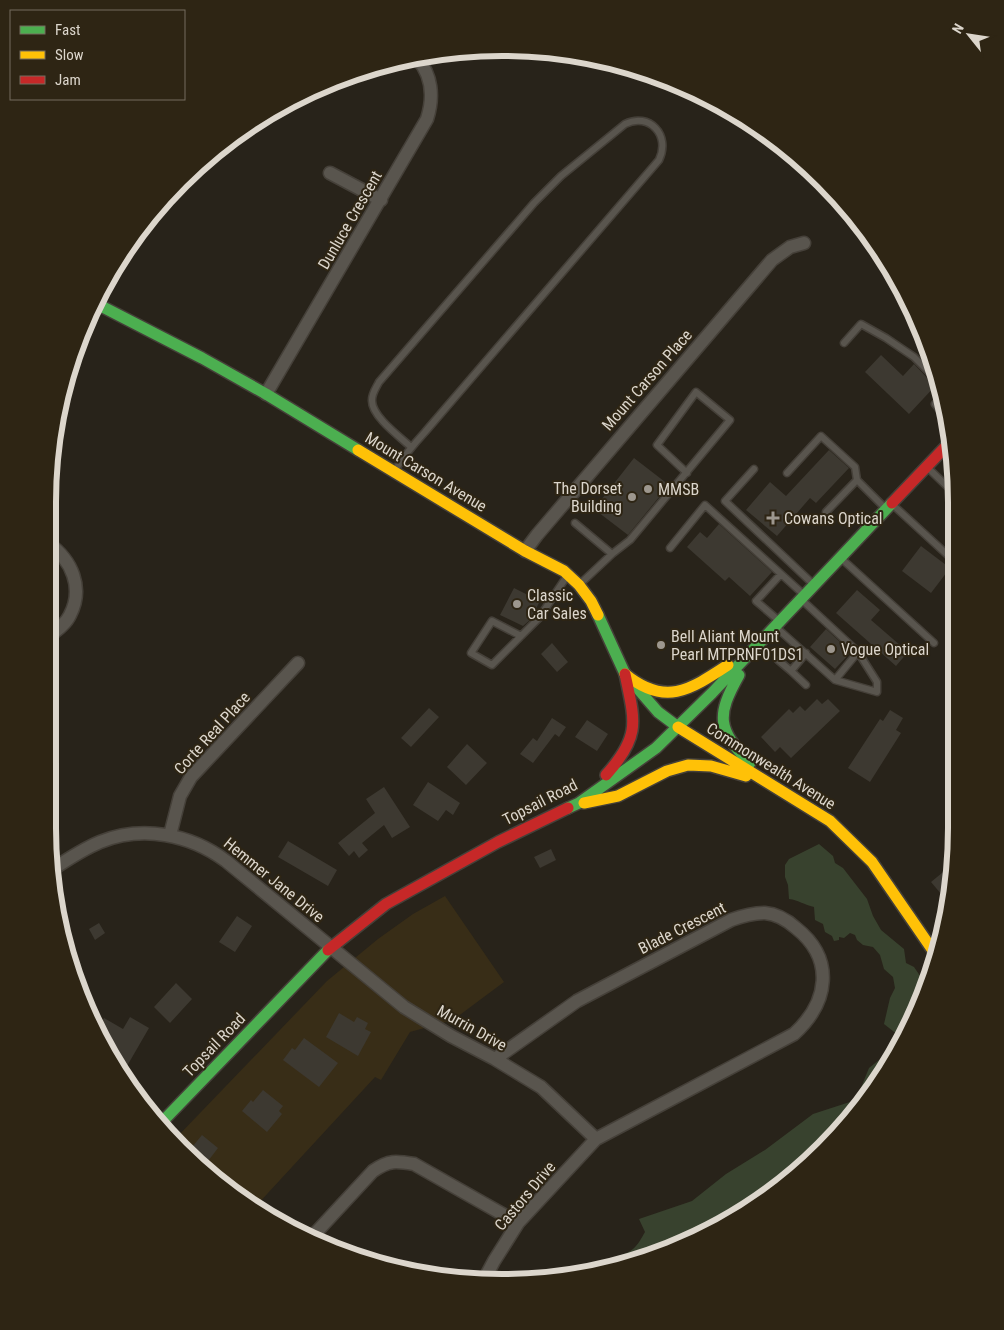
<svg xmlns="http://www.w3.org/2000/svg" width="1004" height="1330" font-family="'Roboto Condensed',sans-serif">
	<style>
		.built { fill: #382d17 }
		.green { fill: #38422e }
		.building { fill: #3d3931 }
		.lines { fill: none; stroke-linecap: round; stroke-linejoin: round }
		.lane-casing { stroke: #454039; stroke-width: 9 }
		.street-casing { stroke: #454039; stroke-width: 15 }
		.fast-casing { stroke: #454039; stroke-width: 14 }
		.slow-casing { stroke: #454039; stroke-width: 14 }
		.jam-casing { stroke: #454039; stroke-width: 14 }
		.lane { stroke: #59554e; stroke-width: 6 }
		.street { stroke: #59554e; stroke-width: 12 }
		.fast { stroke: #4caf50; stroke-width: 11 }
		.slow { stroke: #ffc107; stroke-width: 11 }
		.jam { stroke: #c62828; stroke-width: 11 }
		.poi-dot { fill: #9d978e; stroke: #2e2514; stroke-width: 2 }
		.labels { text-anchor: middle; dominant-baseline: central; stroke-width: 4; stroke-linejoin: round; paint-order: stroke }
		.street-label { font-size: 16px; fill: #dcd6cc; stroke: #2e2514 }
		.poi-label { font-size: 16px; fill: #dcd6cc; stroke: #2e2514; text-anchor: start }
		.rim { fill: none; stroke: #dcd6cc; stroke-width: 6 }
	</style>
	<rect width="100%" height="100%" fill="#28231a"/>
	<path class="built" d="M 445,896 L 504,982 L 453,1020 L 410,1032 L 381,1080 L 375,1077 L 256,1206 L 202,1170 L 176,1138 L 327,981 L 378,939 L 413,914 Z"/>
	<path class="green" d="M 819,844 L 833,856 L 835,863 L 843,868 L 867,899 L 873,916 L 881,930 L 904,949 L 906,963 L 914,967 L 927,986 L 903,1039 L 884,1024 L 890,998 L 895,988 L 893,977 L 884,969 L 880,955 L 873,947 L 863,945 L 857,940 L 855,935 L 850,933 L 844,938 L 839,937 L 839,940 L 834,941 L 832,936 L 825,932 L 823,924 L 815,920 L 814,907 C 804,905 799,900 789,899 L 788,885 L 785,877 L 785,865 L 789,859 Z
		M 899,1049 L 896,1055 L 844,1127 L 778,1189 L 676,1248 L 599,1266 C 607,1257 623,1257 633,1249 C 638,1245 642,1237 645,1232 L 639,1219 L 692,1201 L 726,1174 L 765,1150 L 813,1114 L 856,1100 L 869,1068 L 879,1060 Z"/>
	<path class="building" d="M 881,355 L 903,376 L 914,364 L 931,382 L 937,384 L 909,414 L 865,372 Z
		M 829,450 L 849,468 L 816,503 L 810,498 L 777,536 L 746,510 L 770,482 L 786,496 Z
		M 634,458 L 669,485 L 628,535 L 594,509 Z
		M 719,524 L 772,572 L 750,596 L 729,577 L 725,581 L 687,547 L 700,532 L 707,538 Z
		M 921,546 L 950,568 L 931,593 L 902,571 Z
		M 514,588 L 540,601 L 530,620 L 523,626 L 500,615 Z
		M 857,590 L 880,610 L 871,620 L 908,652 L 896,666 L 836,613 Z
		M 826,629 L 851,652 L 835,669 L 810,647 Z
		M 552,643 L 568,662 L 557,672 L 541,654 Z
		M 817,699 L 822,704 L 828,699 L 840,711 L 791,758 L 780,747 L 775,752 L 761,737 L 789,709 L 793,713 L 800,706 L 805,711 Z
		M 429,708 L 439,717 L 411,747 L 401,738 Z
		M 890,710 L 903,718 L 896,730 L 901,733 L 870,782 L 848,768 L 880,719 L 883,721 Z
		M 552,718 L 566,727 L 559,737 L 555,734 L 533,763 L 520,754 L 533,738 L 537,741 Z
		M 587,720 L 608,734 L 597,751 L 575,737 Z
		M 467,744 L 487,763 L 466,785 L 447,767 Z
		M 428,782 L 460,803 L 453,815 L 446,810 L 438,821 L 413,805 Z
		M 384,787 L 410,827 L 392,838 L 384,825 L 362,843 L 368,850 L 359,858 L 354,851 L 349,856 L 338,843 L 375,813 L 366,799 Z
		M 288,841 L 337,870 L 328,886 L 278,857 Z
		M 551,849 L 556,860 L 540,868 L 534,857 Z
		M 948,868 L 952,873 L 947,901 L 931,882 Z
		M 237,916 L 252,926 L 235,952 L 219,942 Z
		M 99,923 L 105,933 L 95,940 L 89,929 Z
		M 176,983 L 192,999 L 170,1023 L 154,1007 Z
		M 339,1013 L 354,1022 L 357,1017 L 368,1023 L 365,1029 L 371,1032 L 358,1056 L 326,1037 Z
		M 130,1017 L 149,1028 L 123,1073 L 109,1056 L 98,1029 L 104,1018 L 123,1029 Z
		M 304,1038 L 338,1063 L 319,1087 L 283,1060 L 292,1048 L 295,1050 Z
		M 263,1090 L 283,1106 L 279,1111 L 282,1114 L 267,1132 L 242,1111 L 251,1100 L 253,1102 Z
		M 202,1135 L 218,1148 L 202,1169 L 188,1152 Z"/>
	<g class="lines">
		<defs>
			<path id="lane" d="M 844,343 L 861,324 L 886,338 L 914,357 L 935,378
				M 941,397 L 935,404 L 946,417
				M 928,468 L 953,492
				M 754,469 L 725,501 L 813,584
				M 395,470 C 404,456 414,444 425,432 L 659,160 C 671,135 649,112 625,124 L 561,176 L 534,203 L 379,382 C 376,388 372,393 372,400 C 371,416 400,437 411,447
				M 787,473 L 821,436 L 855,467 L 857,480
				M 893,505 L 953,560
				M 826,512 L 857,480 L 884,507
				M 575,523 L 612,554 L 580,584
				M 670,548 L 705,505 L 802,593
				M 612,554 L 630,540 L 730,420 L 696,392 L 657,445 L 687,473
				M 843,560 L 934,643
				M 778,620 L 756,601 L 781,574
				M 778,629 L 835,680 L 858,652 L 803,601
				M 521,636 L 492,621 L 471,653 L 492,665 L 539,618 L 567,576
				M 806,653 L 791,671 L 806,685
				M 778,660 L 791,671
				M 835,680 L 877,692 L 877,682 L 858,652"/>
			<path id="street" d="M 330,173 L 381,200
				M 266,394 L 427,119 C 434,97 432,75 417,58
				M 525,551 L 537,535 L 772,260 L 790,247 L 804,243
				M 48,637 C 56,631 66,624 70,615 C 84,588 72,560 48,543
				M 170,835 L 180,796 L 191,777 L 298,663
				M 53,869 C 68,859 83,849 100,842 C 142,825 190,834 226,861 L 404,1007 L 451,1036 L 495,1059 L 541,1087 L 596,1139
				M 310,1239 L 373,1171 C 389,1160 396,1161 414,1164 L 518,1223
				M 485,1278 L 494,1261 L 518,1223 L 596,1139 L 794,1034 C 829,1002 835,959 796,928 C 787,920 778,914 765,913 C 753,913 742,916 731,920 L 577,1001 L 495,1059"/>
			<path id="fast" d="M 99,305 L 202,358 L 266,394 L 358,450
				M 598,615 L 625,674 L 658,712 L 678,727
				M 739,675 C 716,716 717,729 750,763
				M 568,808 L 579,803 L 656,748 L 712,693 L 892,503
				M 163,1121 L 328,950"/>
			<path id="slow" d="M 358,450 L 525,551 L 564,571 L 579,585 L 591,601 L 598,615
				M 625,674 C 665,707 690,690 728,665
				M 678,727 L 830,821 L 872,862 L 936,955
				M 584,803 L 618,796 L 667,771 L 688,765 L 711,766 L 746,776"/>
			<path id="jam" d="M 892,503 L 952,440
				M 606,775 C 641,736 635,722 625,674
				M 328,950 L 386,904 L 498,842 L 568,808"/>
		</defs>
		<use href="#lane" class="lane-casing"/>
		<use href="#street" class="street-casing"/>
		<use href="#fast" class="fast-casing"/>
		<use href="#slow" class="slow-casing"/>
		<use href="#jam" class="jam-casing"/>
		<use href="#lane" class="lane"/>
		<use href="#street" class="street"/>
		<use href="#fast" class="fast"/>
		<use href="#slow" class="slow"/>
		<use href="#jam" class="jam"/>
	</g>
	<g class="poi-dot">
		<circle cx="648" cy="489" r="5"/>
		<circle cx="632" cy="497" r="5"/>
		<path d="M770.5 510.5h5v5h5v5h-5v5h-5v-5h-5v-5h5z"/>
		<circle cx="517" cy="604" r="5"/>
		<circle cx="661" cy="645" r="5"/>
		<circle cx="831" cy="649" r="5"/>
	</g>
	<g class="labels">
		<g class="street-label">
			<text transform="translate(350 220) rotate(-60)">Dunluce Crescent</text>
			<text transform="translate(647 380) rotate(-49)">Mount Carson Place</text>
			<text transform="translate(426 472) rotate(31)">Mount Carson Avenue</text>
			<text transform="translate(212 733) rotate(-48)">Corte Real Place</text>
			<text transform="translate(771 766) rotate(32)">Commonwealth Avenue</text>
			<text transform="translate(540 802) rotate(-27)">Topsail Road</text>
			<text transform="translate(274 880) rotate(39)">Hemmer Jane Drive</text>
			<text transform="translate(682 928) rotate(-27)">Blade Crescent</text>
			<text transform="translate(472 1028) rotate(29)">Murrin Drive</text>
			<text transform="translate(214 1045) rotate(-46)">Topsail Road</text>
			<text transform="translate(525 1196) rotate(-50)">Castors Drive</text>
		</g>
		<g class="poi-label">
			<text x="622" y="488" text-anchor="end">The Dorset<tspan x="622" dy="18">Building</tspan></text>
			<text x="658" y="489">MMSB</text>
			<text x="784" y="518">Cowans Optical</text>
			<text x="527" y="595">Classic<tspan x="527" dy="18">Car Sales</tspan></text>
			<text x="671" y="636">Bell Aliant Mount<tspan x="671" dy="18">Pearl MTPRNF01DS1</tspan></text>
			<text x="841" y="649">Vogue Optical</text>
		</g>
	</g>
	<path d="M0 0H1004V1330H0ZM502 56H502A446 446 0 0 1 948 502V828A446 446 0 0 1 502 1274H502A446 446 0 0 1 56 828V502A446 446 0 0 1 502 56Z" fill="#2e2514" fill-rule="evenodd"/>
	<path class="rim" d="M502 56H502A446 446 0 0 1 948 502V828A446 446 0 0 1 502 1274H502A446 446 0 0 1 56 828V502A446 446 0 0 1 502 56Z"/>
	<rect x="10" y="10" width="175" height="90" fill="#2e2514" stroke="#746c5e"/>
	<rect x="20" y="26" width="25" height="8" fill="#4caf50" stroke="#746c5e"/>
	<text x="55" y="35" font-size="15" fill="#dcd6cc">Fast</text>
	<rect x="20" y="51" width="25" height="8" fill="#ffc107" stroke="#746c5e"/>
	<text x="55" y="60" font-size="15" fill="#dcd6cc">Slow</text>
	<rect x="20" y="76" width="25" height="8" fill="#c62828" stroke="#746c5e"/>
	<text x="55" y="85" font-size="15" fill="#dcd6cc">Jam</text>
	<g transform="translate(969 35) rotate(300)" stroke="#2e2514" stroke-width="4" paint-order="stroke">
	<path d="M0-4L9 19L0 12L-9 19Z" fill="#dcd6cc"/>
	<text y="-8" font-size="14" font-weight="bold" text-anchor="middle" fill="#dcd6cc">N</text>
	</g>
</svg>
